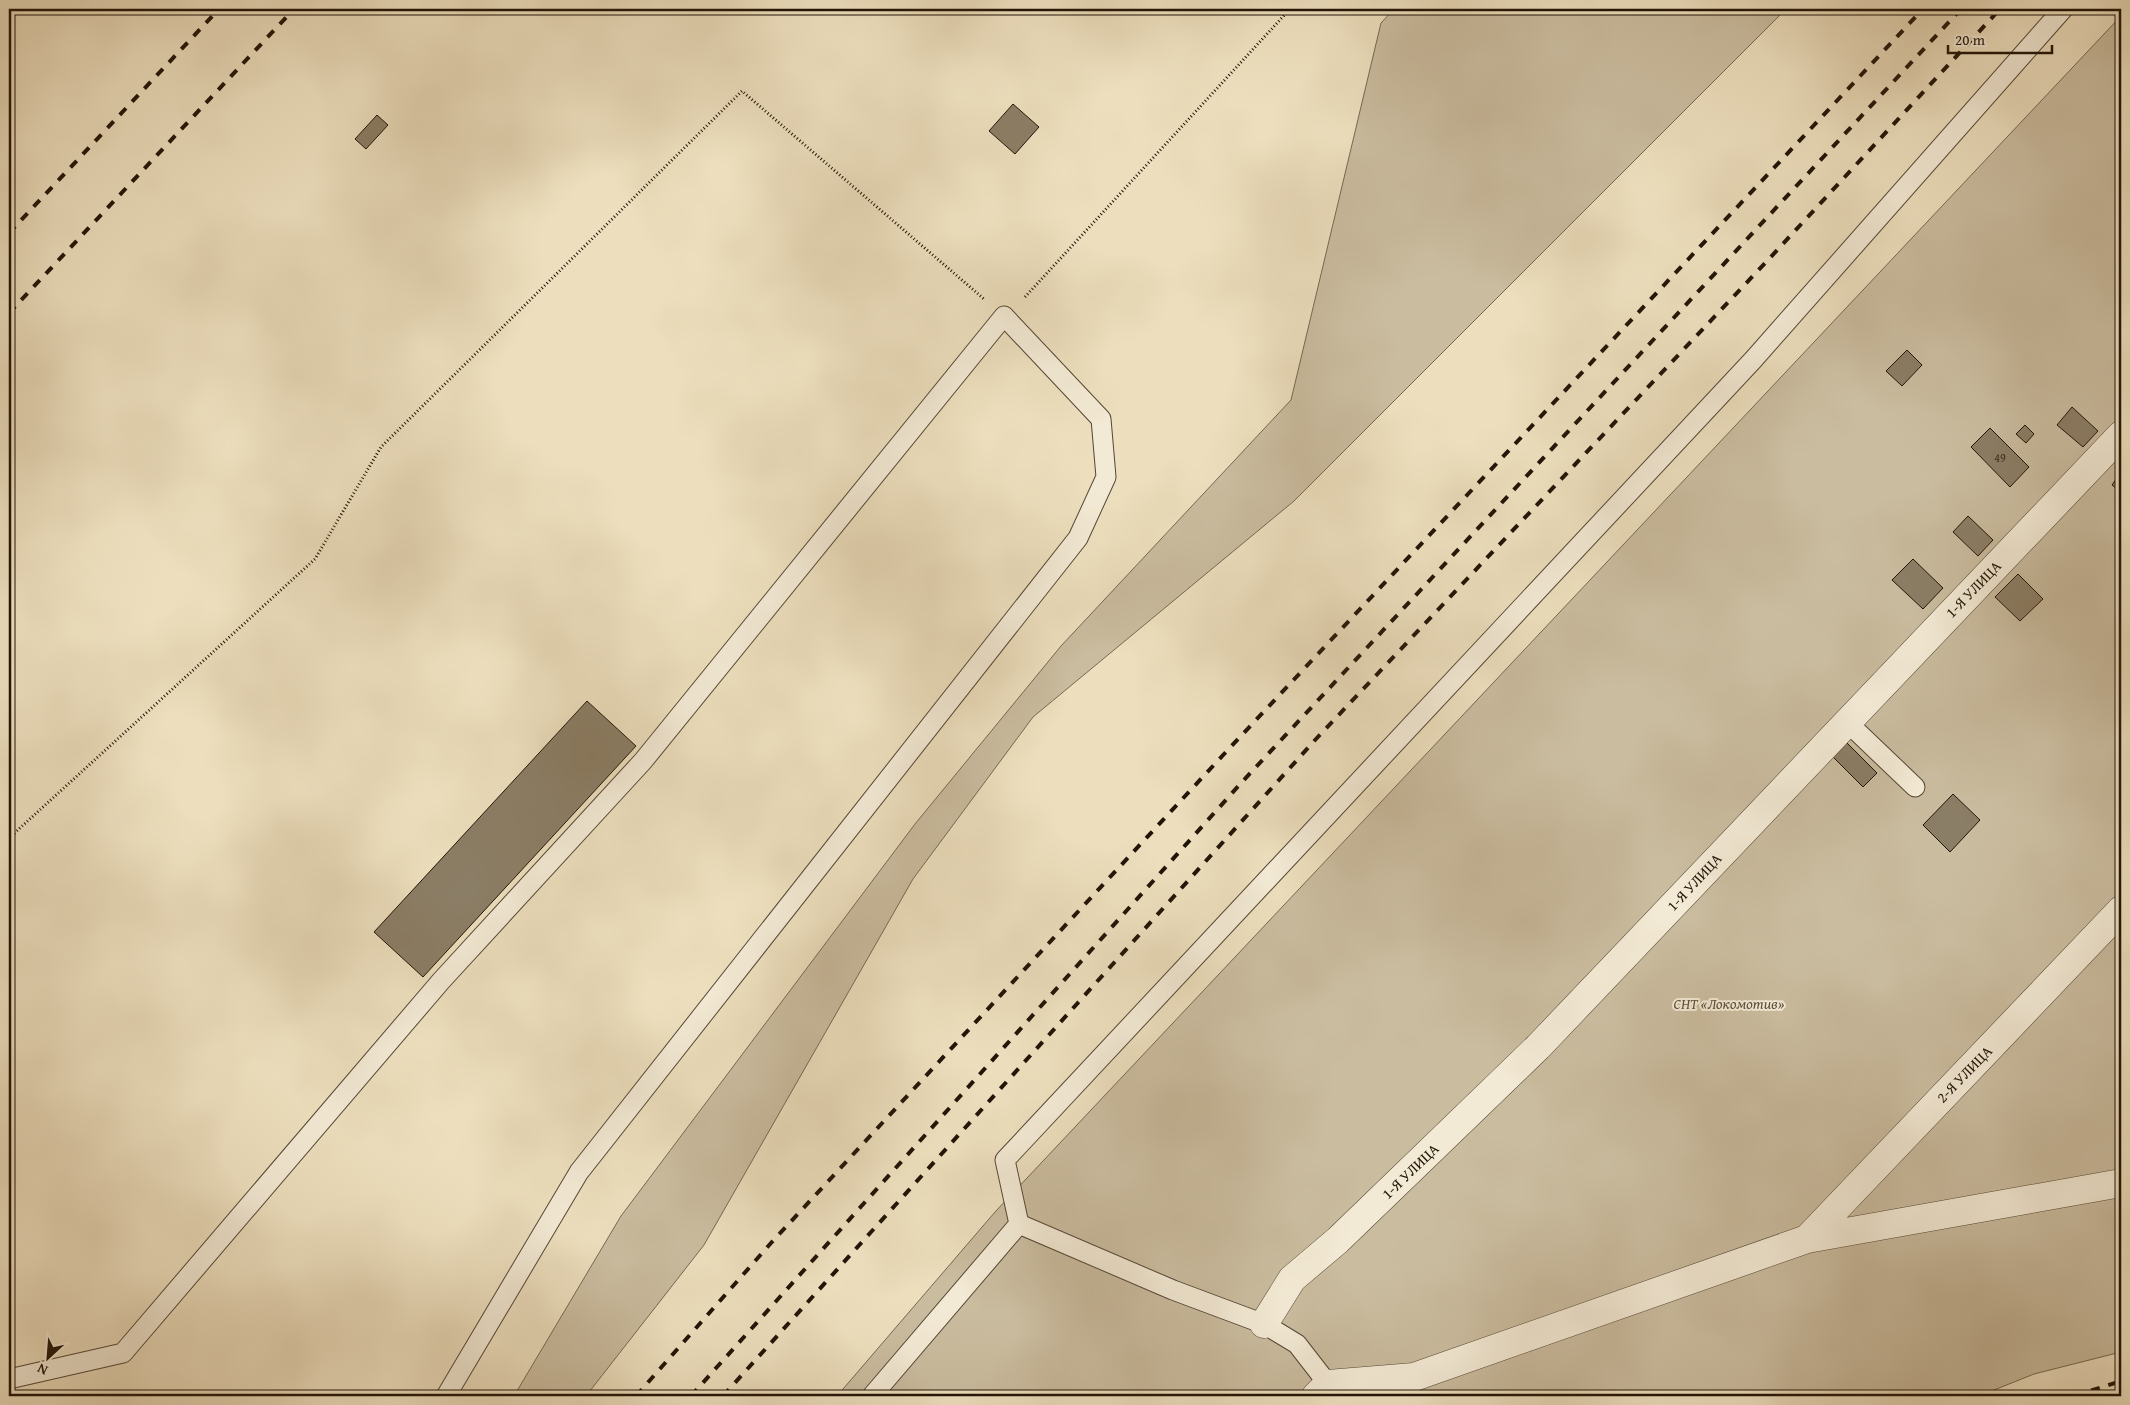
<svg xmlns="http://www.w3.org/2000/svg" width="2130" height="1405" font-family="'Gentium Book Plus',serif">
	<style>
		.green { fill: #cabc9f; stroke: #766853 }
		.building { fill: #8b7e66; stroke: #211407 }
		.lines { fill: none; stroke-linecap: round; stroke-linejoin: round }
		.service-casing { stroke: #544735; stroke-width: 21 }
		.minor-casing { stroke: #544735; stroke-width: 29 }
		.path { stroke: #211407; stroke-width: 3; stroke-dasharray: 1 2.5; stroke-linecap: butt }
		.service { stroke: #f3ead5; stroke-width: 19 }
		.minor { stroke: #f3ead5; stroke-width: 28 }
		.rail { stroke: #211407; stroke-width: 4; stroke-dasharray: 9 9; stroke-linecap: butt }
		.labels { text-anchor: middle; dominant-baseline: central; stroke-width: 4; stroke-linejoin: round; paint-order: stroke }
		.number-label { font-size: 12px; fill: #3c2e1f }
		.street-label { font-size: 15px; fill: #211407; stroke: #f3ead5 }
		.park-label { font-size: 15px; font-style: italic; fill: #5c4f3c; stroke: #f3ead5 }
	</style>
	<rect width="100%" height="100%" fill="#eddfbe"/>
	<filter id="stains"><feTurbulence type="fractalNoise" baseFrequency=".004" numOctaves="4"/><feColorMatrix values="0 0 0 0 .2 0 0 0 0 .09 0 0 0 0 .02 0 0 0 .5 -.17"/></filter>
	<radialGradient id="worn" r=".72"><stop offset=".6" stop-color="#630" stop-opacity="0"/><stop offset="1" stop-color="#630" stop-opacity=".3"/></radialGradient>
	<path class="green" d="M 1394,9 L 1786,9 L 1294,501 L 1033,717 L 913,879 L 704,1245 L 586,1396 L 514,1396 L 621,1216 L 915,824 L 1061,646 L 1291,400 L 1381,23 Z
		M 2121,16 L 2121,1352 L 2034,1374 L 1979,1396 L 837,1396 L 995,1212 Z"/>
	<path class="building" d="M 1013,104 L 1039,127 L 1015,154 L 989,131 Z
		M 377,115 L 388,125 L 366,149 L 355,139 Z
		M 1907,350 L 1922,365 L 1902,386 L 1886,371 Z
		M 2072,407 L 2098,431 L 2083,447 L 2057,425 Z
		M 2025,425 L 2034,434 L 2026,443 L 2016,434 Z
		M 1990,428 L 2029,467 L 2010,487 L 1971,447 Z
		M 2121,472 L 2121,492 L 2112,485 Z
		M 1968,516 L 1993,540 L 1978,556 L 1953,532 Z
		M 1913,559 L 1943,588 L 1923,609 L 1892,580 Z
		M 2018,574 L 2043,599 L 2020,621 L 1995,597 Z
		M 587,701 L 636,746 L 423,977 L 374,932 Z
		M 1845,741 L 1877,773 L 1863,787 L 1831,755 Z
		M 1953,794 L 1980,820 L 1950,852 L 1923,825 Z"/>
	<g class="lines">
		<defs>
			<path id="service" d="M 1846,721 L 1915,787
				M 1019,1224 L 1005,1160 L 1753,360 L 2063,9
				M 9,1379 L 123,1353 L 441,981 L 643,761 L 1004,316 L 1101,419 L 1106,477 L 1078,538 L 579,1172 L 446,1396
				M 872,1396 L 1019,1224 L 1173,1290 L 1264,1324 L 1297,1344 L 1328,1384"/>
			<path id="minor" d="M 1807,1239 L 2121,910
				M 1264,1324 L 1292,1279 L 1338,1240 L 1538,1047 L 2121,435
				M 1316,1396 L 1328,1384 L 1414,1377 L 1807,1239 L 2121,1183"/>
		</defs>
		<use href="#service" class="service-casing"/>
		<use href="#minor" class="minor-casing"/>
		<path class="path" d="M 1025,297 L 1290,9
			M 9,838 L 315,559 L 381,447 L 742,91 L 984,299"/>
		<use href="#service" class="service"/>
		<use href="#minor" class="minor"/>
		<path class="rail" d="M 9,233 L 219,9
			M 9,313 L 294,9
			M 636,1396 L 771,1243 L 1225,753 L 1923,9
			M 691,1396 L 1242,782 L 1961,9
			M 723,1396 L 1316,739 L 1768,260 L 2000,9
			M 2074,1396 L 2121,1381"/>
	</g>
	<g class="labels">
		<g class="number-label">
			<text x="2000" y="457">49</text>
		</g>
		<g class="street-label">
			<text transform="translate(1973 589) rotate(-46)">1-Я УЛИЦА</text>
			<text transform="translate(1694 882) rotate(-47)">1-Я УЛИЦА</text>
			<text transform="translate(1964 1074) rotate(-46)">2-Я УЛИЦА</text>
			<text transform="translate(1410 1171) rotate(-44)">1-Я УЛИЦА</text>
		</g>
		<g class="park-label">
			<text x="1729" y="1003">СНТ «Локомотив»</text>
		</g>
	</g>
	<rect width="2130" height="1405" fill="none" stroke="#eddfbe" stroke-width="30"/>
	<rect x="10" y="10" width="2110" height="1385" fill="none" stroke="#211407" stroke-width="2.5"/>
	<rect x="15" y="15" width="2100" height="1375" fill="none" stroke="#211407"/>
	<g transform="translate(48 1358) rotate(206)" stroke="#f3ead5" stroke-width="4" paint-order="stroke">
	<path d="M0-4L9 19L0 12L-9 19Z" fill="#211407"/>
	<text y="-8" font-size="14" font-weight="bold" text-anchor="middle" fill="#211407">N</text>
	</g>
	<path d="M1948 45v8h104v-8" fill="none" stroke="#211407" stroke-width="2.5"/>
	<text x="1955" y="45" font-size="15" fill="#211407" stroke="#f3ead5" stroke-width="4" paint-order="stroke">20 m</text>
	<rect width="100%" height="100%" filter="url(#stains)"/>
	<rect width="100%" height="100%" fill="url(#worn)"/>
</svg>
